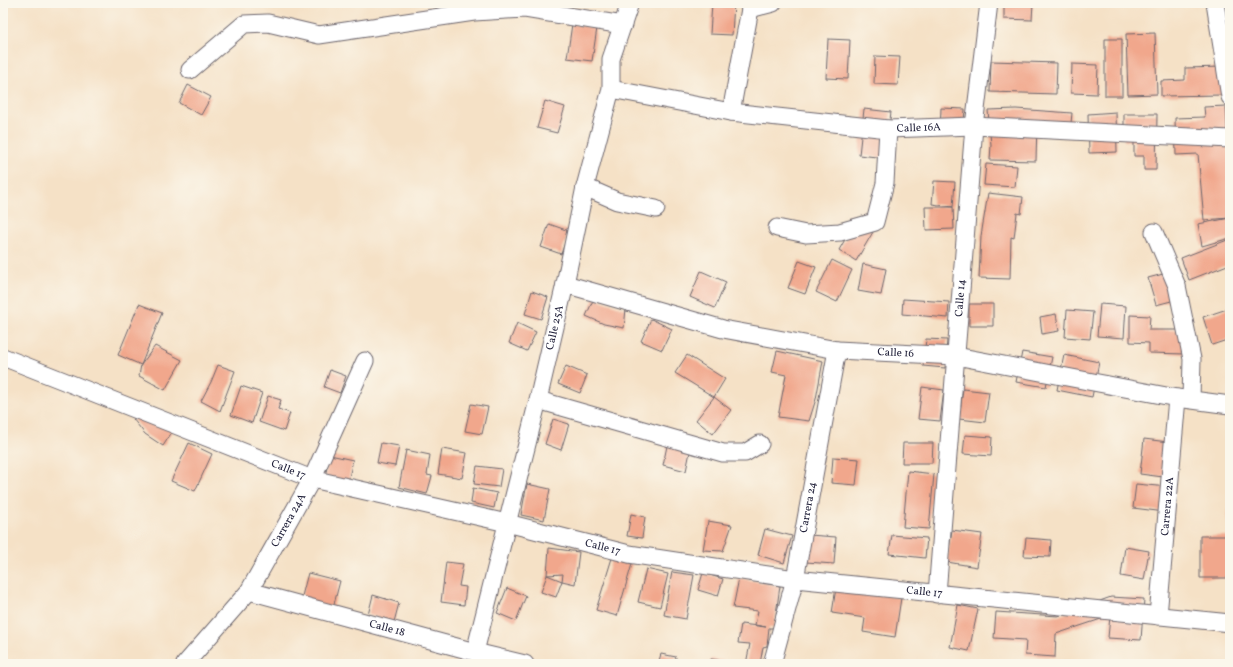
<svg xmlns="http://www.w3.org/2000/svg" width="1233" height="667" font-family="Vollkorn,serif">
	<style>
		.building { fill: #f1a78c }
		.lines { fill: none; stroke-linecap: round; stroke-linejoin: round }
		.minor-casing { stroke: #6c656c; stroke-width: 19 }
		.minor { stroke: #fff; stroke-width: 17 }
		.labels { text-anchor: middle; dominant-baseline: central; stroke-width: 4; stroke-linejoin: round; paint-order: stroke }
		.street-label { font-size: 11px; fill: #22223b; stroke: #fbf7ec }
	</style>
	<rect width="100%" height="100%" fill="#fbf7ec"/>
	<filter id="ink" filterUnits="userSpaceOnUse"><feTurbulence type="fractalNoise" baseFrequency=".025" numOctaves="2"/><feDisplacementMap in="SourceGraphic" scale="8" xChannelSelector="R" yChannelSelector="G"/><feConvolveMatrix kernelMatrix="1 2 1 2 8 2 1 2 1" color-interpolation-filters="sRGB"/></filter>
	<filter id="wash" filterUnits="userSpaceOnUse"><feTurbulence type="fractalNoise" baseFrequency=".012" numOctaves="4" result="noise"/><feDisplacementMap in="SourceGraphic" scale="16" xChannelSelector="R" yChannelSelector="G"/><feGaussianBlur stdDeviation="0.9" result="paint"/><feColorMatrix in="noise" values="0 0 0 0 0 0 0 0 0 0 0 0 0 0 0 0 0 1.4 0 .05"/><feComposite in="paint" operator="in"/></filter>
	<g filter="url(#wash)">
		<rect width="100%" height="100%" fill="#f5e1c6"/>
		<g id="blocks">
			<path class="building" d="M 712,3 L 734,3 L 732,35 L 710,34 Z
				M 1004,3 L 1033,3 L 1032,20 L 1004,19 Z
				M 572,24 L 597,28 L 592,61 L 567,58 Z
				M 1155,33 L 1157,94 L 1128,95 L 1126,34 Z
				M 828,39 L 850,40 L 848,79 L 826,78 Z
				M 1105,39 L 1122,39 L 1122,96 L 1105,96 Z
				M 875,56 L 900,57 L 898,85 L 874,84 Z
				M 991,61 L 1057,63 L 1056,94 L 990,92 Z
				M 1072,64 L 1098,65 L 1097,94 L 1071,93 Z
				M 1222,67 L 1223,95 L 1161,96 L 1161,81 L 1185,80 L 1185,68 Z
				M 188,85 L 211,97 L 201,115 L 179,103 Z
				M 545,101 L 565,107 L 557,133 L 537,128 Z
				M 1226,106 L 1228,151 L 1230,151 L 1230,218 L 1204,220 L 1198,154 L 1176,155 L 1175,118 L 1205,117 L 1204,107 Z
				M 941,108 L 965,109 L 963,134 L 940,133 Z
				M 864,109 L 891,112 L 885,158 L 859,155 Z
				M 1016,109 L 1072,113 L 1070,133 L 1037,121 L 1036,161 L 990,160 L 991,145 L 988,110 Z
				M 1116,112 L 1117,152 L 1089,153 L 1088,114 Z
				M 1124,114 L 1157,114 L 1156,170 L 1144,170 L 1144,156 L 1134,156 L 1134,141 L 1124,141 Z
				M 986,164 L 1017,166 L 1015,187 L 984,185 Z
				M 934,181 L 955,182 L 953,207 L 932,204 Z
				M 988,193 L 1023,197 L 1021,214 L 1017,213 L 1014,238 L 1011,237 L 1010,279 L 979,278 L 981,236 Z
				M 925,207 L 953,207 L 954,229 L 926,230 Z
				M 1230,218 L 1230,238 L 1202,246 L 1198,224 Z
				M 855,222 L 873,232 L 856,261 L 839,250 Z
				M 549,224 L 569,231 L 561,254 L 541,247 Z
				M 1230,239 L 1230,264 L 1189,280 L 1181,258 Z
				M 832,260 L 852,270 L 837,302 L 816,292 Z
				M 799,261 L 816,267 L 805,294 L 788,288 Z
				M 863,264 L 886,269 L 881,295 L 858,291 Z
				M 701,271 L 726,282 L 715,308 L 690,297 Z
				M 1167,273 L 1175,300 L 1156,305 L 1148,278 Z
				M 532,291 L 548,297 L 541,319 L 525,314 Z
				M 594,298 L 626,309 L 624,328 L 604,324 L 586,316 Z
				M 903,299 L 949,302 L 948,318 L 902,314 Z
				M 139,304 L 162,313 L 141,365 L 118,355 Z
				M 969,304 L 993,304 L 993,326 L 969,326 Z
				M 1100,304 L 1126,306 L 1124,338 L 1097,336 Z
				M 1230,308 L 1230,339 L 1212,345 L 1203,317 Z
				M 1067,310 L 1093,312 L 1090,339 L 1065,337 Z
				M 1056,314 L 1059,331 L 1042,334 L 1040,317 Z
				M 1130,315 L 1150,316 L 1149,330 L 1185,330 L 1185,354 L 1149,353 L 1149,343 L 1130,342 Z
				M 651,319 L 672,329 L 662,350 L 641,341 Z
				M 517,323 L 536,332 L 527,351 L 509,343 Z
				M 926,339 L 947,340 L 945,368 L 923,366 Z
				M 155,346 L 182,360 L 165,390 L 139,376 L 141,365 Z
				M 777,351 L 823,361 L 816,399 L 809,421 L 778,417 L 786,375 L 772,372 Z
				M 1022,352 L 1052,357 L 1046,387 L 1016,382 Z
				M 687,355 L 725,379 L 714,397 L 675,373 Z
				M 1064,355 L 1099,362 L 1092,397 L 1057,390 Z
				M 218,365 L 235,371 L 220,411 L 201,401 L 211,382 Z
				M 566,366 L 587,375 L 580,393 L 558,384 Z
				M 330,370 L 346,376 L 340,393 L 324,387 Z
				M 241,386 L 262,393 L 252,423 L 231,415 Z
				M 922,387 L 944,390 L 940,421 L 918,419 Z
				M 963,389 L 989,392 L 985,422 L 959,419 Z
				M 268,396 L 281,400 L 278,409 L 290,413 L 284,431 L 259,422 Z
				M 714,397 L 731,410 L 713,434 L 696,420 Z
				M 471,404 L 488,407 L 482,434 L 465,431 Z
				M 181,418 L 163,446 L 145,434 L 133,419 Z
				M 553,419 L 569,424 L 561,450 L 545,444 Z
				M 965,435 L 992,437 L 991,456 L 963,454 Z
				M 1144,439 L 1168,442 L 1163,477 L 1140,474 Z
				M 668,441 L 691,447 L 686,471 L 663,465 Z
				M 189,443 L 212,454 L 195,491 L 171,481 Z
				M 381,443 L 399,446 L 395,466 L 377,463 Z
				M 903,443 L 933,443 L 932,463 L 902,463 Z
				M 442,449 L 467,453 L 462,478 L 438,474 Z
				M 406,450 L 430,455 L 427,475 L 432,476 L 427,494 L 399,487 Z
				M 330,455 L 353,460 L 348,482 L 325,476 Z
				M 833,457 L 859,459 L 856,485 L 831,483 Z
				M 477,466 L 502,469 L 499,487 L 474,484 Z
				M 908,471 L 934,474 L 929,529 L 903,527 Z
				M 527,484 L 550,489 L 544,520 L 521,515 Z
				M 1136,484 L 1168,487 L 1165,512 L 1133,508 Z
				M 473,488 L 497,493 L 494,508 L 471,503 Z
				M 1229,505 L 1230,505 L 1230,522 L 1227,521 Z
				M 631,514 L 645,517 L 642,538 L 627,536 Z
				M 708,521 L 732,525 L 723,551 L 703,550 Z
				M 765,529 L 792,536 L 784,563 L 758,555 Z
				M 952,530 L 982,534 L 977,567 L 947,562 Z
				M 809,535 L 836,537 L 834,564 L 806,562 Z
				M 892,535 L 927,538 L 925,558 L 889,554 Z
				M 1200,536 L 1228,536 L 1228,578 L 1200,578 Z
				M 1026,538 L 1051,540 L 1050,557 L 1024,556 Z
				M 1125,547 L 1149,551 L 1144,580 L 1121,576 Z
				M 549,548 L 579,552 L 575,584 L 562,581 L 563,574 L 547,575 L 562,581 L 556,597 L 541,592 L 547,575 Z
				M 612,558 L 632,564 L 617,616 L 596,610 Z
				M 446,562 L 463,564 L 459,586 L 466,587 L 464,605 L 441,602 Z
				M 646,569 L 668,574 L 660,607 L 638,602 Z
				M 672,572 L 694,575 L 686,619 L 664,615 Z
				M 308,573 L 340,581 L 333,608 L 301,600 Z
				M 703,573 L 723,579 L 718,596 L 698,590 Z
				M 739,578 L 780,586 L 774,628 L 769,628 L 767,646 L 763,647 L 760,664 L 746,664 L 750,644 L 738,643 L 741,624 L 766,627 L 755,625 L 758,611 L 733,608 Z
				M 507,588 L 526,596 L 516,621 L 497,613 Z
				M 836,588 L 901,598 L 895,637 L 863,632 L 865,618 L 832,613 Z
				M 373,595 L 399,603 L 394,622 L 368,615 Z
				M 1111,597 L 1144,599 L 1141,640 L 1108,638 L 1110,616 L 1056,634 L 1055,657 L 1025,655 L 1026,640 L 994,638 L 996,612 L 1058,616 Z
				M 958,605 L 978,609 L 969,651 L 950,647 Z
				M 661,654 L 676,657 L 675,664 L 658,664 Z
				M 711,659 L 736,663 L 736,664 L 710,664 Z"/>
		</g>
	</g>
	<g filter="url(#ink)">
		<use href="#blocks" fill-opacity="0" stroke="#6c656c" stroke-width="1"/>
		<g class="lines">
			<defs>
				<g id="minor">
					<path d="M 1215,3 L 1230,97"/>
					<path d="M 750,9 L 773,3"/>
					<path d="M 190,70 L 244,24 L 268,23 L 319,35 L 474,12 L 525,9 L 623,25"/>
					<path id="s1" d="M 611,89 L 731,112 L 888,129 L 974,126 L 1230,139"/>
					<path d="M 731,112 L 750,9 L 749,3"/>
					<path d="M 585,187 L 617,201 L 656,209"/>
					<path d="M 777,228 L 806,234 L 840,232 L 875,222 L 885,183 L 888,129"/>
					<path d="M 1154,232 L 1177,286 L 1192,359 L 1191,399"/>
					<path id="s2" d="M 565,284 L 723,329 L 837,350 L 956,356 L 1177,398 L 1230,405"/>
					<path id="s3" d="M 3,357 L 312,479 L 507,523 L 629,554 L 795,579 L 1230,623"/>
					<path d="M 538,400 L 723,453 L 745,453 L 760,444"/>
					<path id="s4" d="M 249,591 L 475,652 L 525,664"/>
					<path id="s5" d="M 937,594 L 974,126 L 989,3"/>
					<path id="s6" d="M 1158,616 L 1177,398"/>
					<path id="s7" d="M 475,652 L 538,400 L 565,284 L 585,187 L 611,89 L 611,59 L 630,3"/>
					<path id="s8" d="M 185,664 L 249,591 L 312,479 L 365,361"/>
					<path id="s9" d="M 772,664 L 795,579 L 837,350"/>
				</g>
			</defs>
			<use href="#minor" class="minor-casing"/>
			<use href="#minor" class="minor"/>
		</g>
	</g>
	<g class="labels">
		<g class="street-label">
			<text stroke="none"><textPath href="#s1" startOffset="311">Calle 16A</textPath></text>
			<text stroke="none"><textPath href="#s5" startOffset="297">Calle 14</textPath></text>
			<text stroke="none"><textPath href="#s7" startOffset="334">Calle 25A</textPath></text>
			<text stroke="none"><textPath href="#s2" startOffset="339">Calle 16</textPath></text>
			<text stroke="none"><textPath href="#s3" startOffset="307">Calle 17</textPath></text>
			<text stroke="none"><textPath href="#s6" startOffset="110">Carrera 22A</textPath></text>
			<text stroke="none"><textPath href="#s9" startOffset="161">Carrera 24</textPath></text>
			<text stroke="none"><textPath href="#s8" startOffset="178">Carrera 24A</textPath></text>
			<text stroke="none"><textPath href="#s3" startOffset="631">Calle 17</textPath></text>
			<text stroke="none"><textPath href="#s3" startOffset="956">Calle 17</textPath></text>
			<text stroke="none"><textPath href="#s4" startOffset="143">Calle 18</textPath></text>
		</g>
	</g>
	<rect width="1233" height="667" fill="none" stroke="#fbf7ec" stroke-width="16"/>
</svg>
